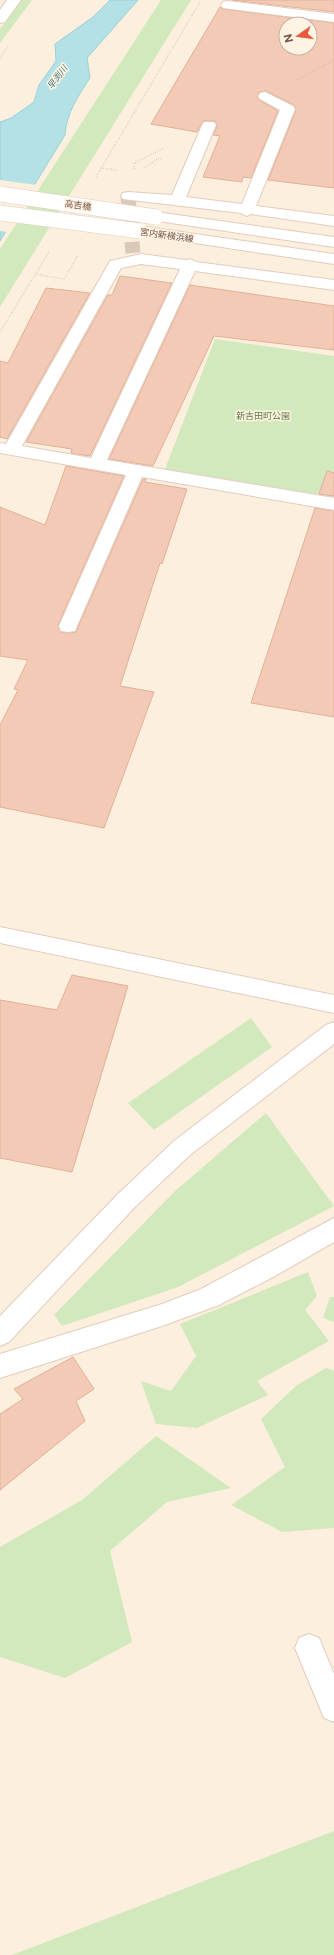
<svg xmlns="http://www.w3.org/2000/svg" width="334" height="1955" font-family="'Public Sans','Noto Sans JP',sans-serif">
	<style>
		.green { fill: #d2e9bd }
		.water { fill: #b3e1e5; stroke: #99d2d7 }
		.pier { fill: #fcefde }
		.building { fill: #f2cab6; stroke: #e5af96; fill-rule: evenodd }
		.lines { fill: none; stroke-linecap: round; stroke-linejoin: round }
		.minor-tunnel { stroke: #dac8b8; stroke-width: 15; stroke-dasharray: 15 8; stroke-linecap: butt }
		.minor-casing { stroke: #e2ccbe; stroke-width: 2 }
		.path { stroke: #d6ad99; stroke-width: 1.5; stroke-dasharray: 0.5 2; stroke-linecap: butt }
		.minor { fill: #fff; fill-rule: evenodd }
		.minor-bridge-casing { stroke: #e2ccbe; stroke-width: 16; stroke-linecap: butt }
		.minor-bridge { stroke: #fff; stroke-width: 15 }
		.labels { text-anchor: middle; dominant-baseline: central; stroke-width: 3; stroke-linejoin: round; paint-order: stroke }
		.far-water-label { font-size: 9px; font-style: italic; fill: #3d797f; stroke: #fff3e4 }
		.far-street-label { font-size: 9px; fill: #725346; stroke: #fff3e4 }
		.far-park-label { font-size: 9px; fill: #54783f; stroke: #fff3e4 }
	</style>
	<rect width="100%" height="100%" fill="#fcefde"/>
	<path class="green" d="M 21,0 L 32,0 L 0,43 L 0,29 Z
		M 161,0 L 191,0 L 0,307 L 0,249 Z
		M 215,339 L 334,356 L 334,497 L 165,469 Z
		M 251,1018 L 272,1047 L 154,1130 L 128,1103 Z
		M 266,1113 L 334,1206 L 178,1287 L 62,1326 L 54,1315 L 175,1191 Z
		M 308,1272 L 317,1296 L 305,1310 L 329,1341 L 257,1381 L 268,1395 L 197,1428 L 156,1424 L 141,1381 L 171,1391 L 196,1356 L 180,1324 Z
		M 330,1297 L 334,1297 L 334,1322 L 323,1318 Z
		M 326,1368 L 334,1371 L 334,1528 L 282,1532 L 231,1505 L 285,1467 L 261,1419 L 297,1385 Z
		M 156,1436 L 231,1488 L 167,1502 L 110,1551 L 132,1642 L 65,1678 L 0,1657 L 0,1547 L 82,1500 Z
		M 334,1831 L 334,1955 L 12,1955 Z"/>
	<path class="water" d="M 110,0 L 138,0 L 87,58 L 90,78 C 78,96 66,114 65,135 L 0,241 L 0,122 L 11,118 L 34,102 L 39,85 L 56,61 L 55,44 L 93,17 Z"/>
	<path class="pier" d="M 0,180 L 37,185 L 8,232 L 0,231 Z"/>
	<path class="building" d="M 232,0 L 334,0 L 334,12 Z
		M 220,7 L 223,9 L 334,23 L 334,188 L 268,180 L 296,110 L 294,105 L 266,91 L 259,92 L 257,97 L 259,100 L 278,111 L 251,178 L 243,177 L 242,182 L 203,177 L 220,136 L 213,135 L 217,126 L 215,121 L 203,121 L 197,132 L 151,124 ZM 286,24 L 310,24 L 310,48 L 286,48 Z
		M 120,276 L 172,283 L 90,456 L 71,453 L 72,449 L 26,442 L 108,295 L 112,295 Z
		M 190,285 L 334,306 L 334,350 L 214,336 L 153,466 L 109,459 Z
		M 46,288 L 90,293 L 7,439 L 0,437 L 0,361 L 8,363 Z
		M 66,466 L 124,476 L 58,625 L 61,632 L 68,633 L 76,632 L 143,479 L 146,479 L 145,482 L 187,489 L 162,564 L 160,563 L 120,686 L 154,692 L 104,828 L 0,807 L 0,725 L 18,690 L 14,689 L 28,660 L 0,656 L 0,507 L 45,525 Z
		M 327,471 L 334,473 L 334,496 L 319,494 Z
		M 315,508 L 334,511 L 334,717 L 251,703 Z
		M 72,975 L 128,986 L 72,1172 L 0,1158 L 0,1000 L 57,1010 Z
		M 73,1357 L 94,1389 L 76,1401 L 85,1421 L 0,1490 L 0,1414 L 23,1399 L 14,1389 Z"/>
	<g class="lines">
		<path class="minor-tunnel" d="M 128,196 L 133,253"/>
		<defs>
			<path id="minor" d="M 7,0 L 21,0 L 5,22 L 0,23 L 0,10 Z
				M 228,1 L 334,14 L 334,22 L 223,8 L 221,5 L 223,2 Z
				M 265,92 L 293,106 L 295,109 L 256,206 L 334,216 L 334,226 L 251,214 L 247,216 L 241,213 L 123,199 L 121,196 L 123,193 L 128,192 L 172,195 L 202,125 L 204,122 L 214,122 L 216,125 L 186,197 L 242,204 L 280,110 L 260,99 L 258,96 L 260,93 Z
				M 156,212 L 334,237 L 334,247 L 151,220 L 148,217 L 151,214 Z
				M 140,226 L 334,254 L 334,264 L 135,234 L 132,231 L 135,228 Z
				M 141,254 L 186,260 L 190,259 L 196,262 L 334,280 L 334,290 L 195,271 L 107,460 L 334,498 L 334,510 L 142,477 L 77,626 L 75,631 L 68,632 L 61,631 L 59,626 L 126,475 L 0,453 L 0,443 L 6,444 L 110,261 ZM 141,264 L 180,269 L 91,458 L 22,446 L 121,268 Z
				M 0,927 L 334,995 L 334,1013 L 0,943 Z
				M 334,1022 L 334,1044 L 190,1155 L 134,1208 L 9,1342 L 0,1346 L 0,1316 L 118,1194 L 174,1141 L 326,1025 Z
				M 334,1218 L 334,1242 L 275,1276 L 219,1305 L 162,1326 L 0,1378 L 0,1354 L 162,1304 L 201,1289 Z
				M 309,1634 L 319,1638 L 334,1674 L 334,1722 L 324,1718 L 295,1648 L 299,1638 Z"/>
		</defs>
		<use href="#minor" class="minor-casing"/>
		<path class="path" d="M 0,57 L 8,46
			M 297,80 L 334,60
			M 101,168 L 117,170
			M 144,168 L 159,158 L 162,159
			M 134,169 L 134,163 L 164,148
			M 96,177 L 200,2
			M 35,274 L 64,279 L 78,255
			M 0,332 L 49,252"/>
		<use href="#minor" class="minor"/>
		<defs>
			<path id="minor-bridge" d="M 0,194 L 156,217
				M 0,213 L 140,231"/>
		</defs>
		<use href="#minor-bridge" class="minor-bridge-casing"/>
		<use href="#minor-bridge" class="minor-bridge"/>
	</g>
	<g class="labels">
		<g class="far-water-label">
			<text transform="translate(57 77) rotate(-53)">早渕川</text>
		</g>
		<g class="far-street-label">
			<text transform="translate(78 205) rotate(8)">高吉橋</text>
			<text transform="translate(167 235) rotate(8)">宮内新横浜線</text>
		</g>
		<g class="far-park-label">
			<text x="263" y="415">新吉田町公園</text>
		</g>
	</g>
	<g transform="translate(298 36) rotate(256)"><circle r="19" fill="#fff3e4" stroke="#c7b3a5"/>
	<path d="M0-3L7 15L0 10L-7 15Z" fill="#e95b41"/>
	<text y="-6" font-size="11" font-weight="bold" text-anchor="middle" fill="#725346">N</text>
	</g>
</svg>
